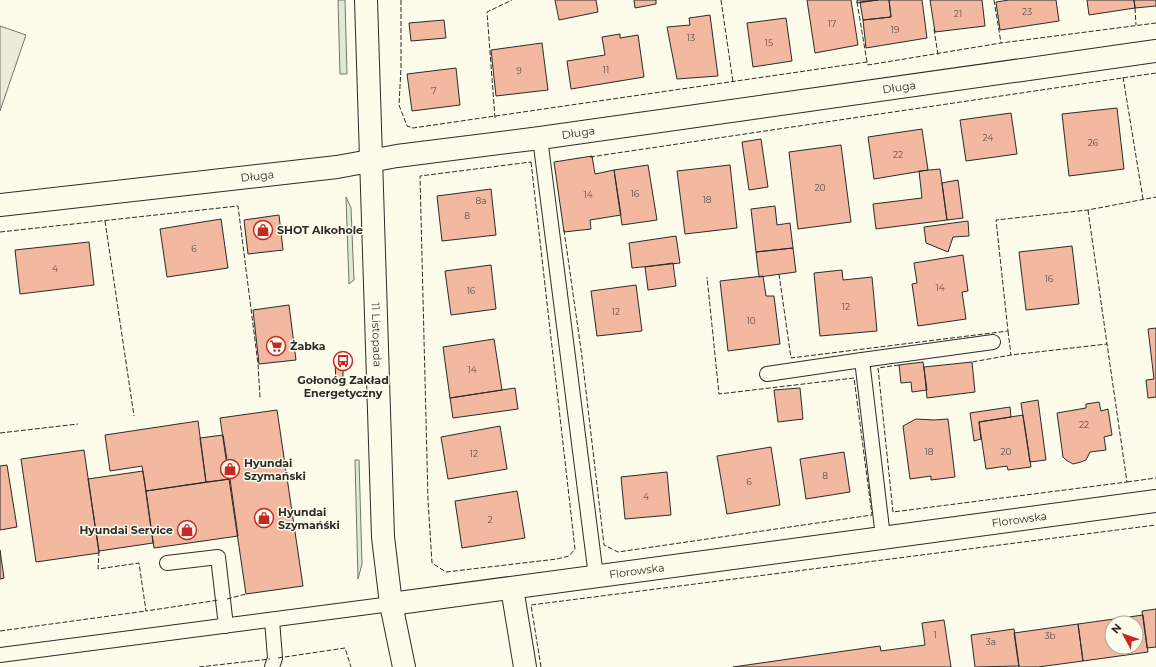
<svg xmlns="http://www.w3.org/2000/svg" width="1156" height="667" font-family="Montserrat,sans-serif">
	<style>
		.green { fill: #deebd1; stroke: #74746e }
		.parking { fill: #eceadb; stroke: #74746e }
		.building { fill: #f2b8a0; stroke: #2b2b2b; fill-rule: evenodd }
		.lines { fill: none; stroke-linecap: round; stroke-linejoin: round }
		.service-casing { stroke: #2b2b2b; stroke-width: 16 }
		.minor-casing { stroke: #2b2b2b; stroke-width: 24 }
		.tertiary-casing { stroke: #2b2b2b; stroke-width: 24 }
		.service { stroke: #fdfbea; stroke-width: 14 }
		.minor { stroke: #fdfbea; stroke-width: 22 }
		.tertiary { stroke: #fdfbea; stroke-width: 22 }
		.fence { stroke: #2b2b2b; stroke-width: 1; stroke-dasharray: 5 2; stroke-linecap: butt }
		.labels { text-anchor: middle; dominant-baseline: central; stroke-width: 3; stroke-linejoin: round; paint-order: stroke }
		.number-label { font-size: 9px; fill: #5d4e48 }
		.street-label { font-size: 11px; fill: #2b2b2b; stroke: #fdfbea }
		.poi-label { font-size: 11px; font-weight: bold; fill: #2b2b2b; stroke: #fdfbea; text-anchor: start }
	</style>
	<rect width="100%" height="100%" fill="#fdfbea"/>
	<path class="green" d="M 338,0 L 345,0 L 347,74 L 340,74 Z
		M 346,197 L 351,208 L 354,280 L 349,284 Z
		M 355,460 L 359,460 L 362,564 L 358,579 Z"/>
	<path class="parking" d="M 0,26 L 26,35 L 0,111 Z"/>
	<path class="building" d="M 555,0 L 596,0 L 598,12 L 559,20 Z
		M 634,0 L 656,0 L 656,4 L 635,8 Z
		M 807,0 L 851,0 L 858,45 L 815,53 Z
		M 857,0 L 878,0 L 857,3 Z
		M 878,0 L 889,0 L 891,17 L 863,20 L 860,2 Z
		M 889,0 L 922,0 L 927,38 L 866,48 L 863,20 L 891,17 Z
		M 930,0 L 982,0 L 985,26 L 935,32 Z
		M 1009,0 L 1056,0 L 1059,21 L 1000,30 L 996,2 Z
		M 1087,0 L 1134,0 L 1135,8 L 1089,15 Z
		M 1134,0 L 1156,0 L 1156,6 L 1135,8 Z
		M 710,15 L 718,76 L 677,79 L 667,27 L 690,25 L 689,18 Z
		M 786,18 L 792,61 L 753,67 L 747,23 Z
		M 444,20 L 446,38 L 411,41 L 409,23 Z
		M 620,34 L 620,38 L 638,35 L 644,77 L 571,89 L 567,61 L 605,55 L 602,37 Z
		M 542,43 L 548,90 L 496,96 L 491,50 Z
		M 456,68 L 460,105 L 412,111 L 407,74 Z
		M 1117,108 L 1124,169 L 1069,176 L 1062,114 Z
		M 1011,113 L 1017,154 L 966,161 L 960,120 Z
		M 922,129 L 928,170 L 874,179 L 868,137 Z
		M 761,139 L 768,187 L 749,190 L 742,142 Z
		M 841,145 L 851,222 L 798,229 L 789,152 Z
		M 592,156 L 595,174 L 614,170 L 621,215 L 590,220 L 591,229 L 564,232 L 554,162 Z
		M 648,165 L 657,220 L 622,225 L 614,170 Z
		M 730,165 L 737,228 L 685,234 L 677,171 Z
		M 940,169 L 947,220 L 876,229 L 873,204 L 922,198 L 919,171 Z
		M 958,180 L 963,218 L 947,220 L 942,183 Z
		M 491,189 L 496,235 L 442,241 L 437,196 Z
		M 775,206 L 777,225 L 790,223 L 793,248 L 756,252 L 751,209 Z
		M 279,215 L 283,250 L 248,254 L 244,220 Z
		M 221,219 L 228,268 L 167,277 L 160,229 Z
		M 968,221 L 969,236 L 953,237 L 948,252 L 926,243 L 924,227 Z
		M 676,236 L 680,263 L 632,268 L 629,243 Z
		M 89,242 L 94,285 L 20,294 L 15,250 Z
		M 1072,246 L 1079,304 L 1026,310 L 1019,252 Z
		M 793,248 L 796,272 L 759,277 L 756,252 Z
		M 963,255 L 968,291 L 962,292 L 966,319 L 918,326 L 912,284 L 917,283 L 914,263 Z
		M 673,263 L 676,286 L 648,290 L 645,267 Z
		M 491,265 L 496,309 L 451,315 L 445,271 Z
		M 842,270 L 843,280 L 872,277 L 877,331 L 820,336 L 814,273 Z
		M 763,276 L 766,296 L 774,296 L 780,344 L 728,351 L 720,281 Z
		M 636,285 L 642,331 L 597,336 L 591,291 Z
		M 289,305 L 296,360 L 259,364 L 253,310 Z
		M 1156,328 L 1156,397 L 1148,398 L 1146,380 L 1154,379 L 1148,329 Z
		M 494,339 L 502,390 L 450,398 L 443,347 Z
		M 335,362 L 343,362 L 343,383 L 336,383 Z
		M 923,362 L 927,390 L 912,392 L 911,382 L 901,383 L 899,365 Z
		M 972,362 L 975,392 L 927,398 L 924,367 Z
		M 515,388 L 518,409 L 453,418 L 450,398 Z
		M 800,388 L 803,419 L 778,422 L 774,390 Z
		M 1038,400 L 1046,460 L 1030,462 L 1021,403 Z
		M 1099,402 L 1101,411 L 1108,409 L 1112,435 L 1104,437 L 1106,450 L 1090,452 L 1086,460 L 1081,462 L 1073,464 L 1066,460 L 1063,457 L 1057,413 L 1086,408 L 1086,404 Z
		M 1010,407 L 1011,417 L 979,422 L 981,439 L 974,441 L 970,413 Z
		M 277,410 L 303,586 L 246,594 L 220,418 Z
		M 1023,415 L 1031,467 L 1008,470 L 1007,466 L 986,469 L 979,422 Z
		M 916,419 L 934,420 L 948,419 L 955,477 L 931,480 L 931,476 L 910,479 L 903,426 Z
		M 198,421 L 206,482 L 146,491 L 142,466 L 110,471 L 105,435 Z
		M 500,426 L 507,469 L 448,479 L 441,437 Z
		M 223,435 L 230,479 L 206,482 L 200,438 Z
		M 771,447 L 780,505 L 727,514 L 717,456 Z
		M 84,450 L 99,553 L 36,562 L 21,459 Z
		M 844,452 L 850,492 L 806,499 L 800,459 Z
		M 7,465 L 17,527 L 0,530 L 0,466 Z
		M 143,471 L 153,543 L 99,551 L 88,479 Z
		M 667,472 L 671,515 L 625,519 L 621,477 Z
		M 230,479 L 238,536 L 154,548 L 146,491 Z
		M 517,491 L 525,538 L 462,548 L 455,501 Z
		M 0,550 L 4,578 L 0,579 Z
		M 1156,609 L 1156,647 L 1147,648 L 1142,611 Z
		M 1143,615 L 1148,652 L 1083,661 L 1078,624 ZM 1112,623 L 1136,623 L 1136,647 L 1112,647 Z
		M 944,620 L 951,667 L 733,667 L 880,646 L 881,651 L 925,645 L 922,623 Z
		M 1078,624 L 1083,661 L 1038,667 L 1019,667 L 1014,633 Z
		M 1014,629 L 1019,666 L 975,667 L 971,635 Z"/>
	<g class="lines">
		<defs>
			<path id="service" d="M 540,138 L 596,576
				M 862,360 L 993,342
				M 767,374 L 862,360 L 883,537
				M 167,563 L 218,557 L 226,626
				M 272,620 L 275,658 L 272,667
				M 0,655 L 391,604"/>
			<g id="minor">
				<path id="s1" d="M 0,205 L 337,167 L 397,156 L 540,138 L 1156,51"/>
				<path d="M 512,588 L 525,667"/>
				<path id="s2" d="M 391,604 L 1156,501"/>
			</g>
			<g id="tertiary">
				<path id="s3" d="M 366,0 L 383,537 L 391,604 L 404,667"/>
			</g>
		</defs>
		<use href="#service" class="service-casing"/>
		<use href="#minor" class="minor-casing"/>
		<use href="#tertiary" class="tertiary-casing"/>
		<use href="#service" class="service"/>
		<use href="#minor" class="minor"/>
		<use href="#tertiary" class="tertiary"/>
		<path class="fence" d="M 401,0 L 401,68 L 399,105 L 407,126 L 413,128 L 867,62 L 868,65 L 1001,43 L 1156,23
			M 721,0 L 733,82
			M 994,0 L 1001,43
			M 857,2 L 867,62
			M 1135,8 L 1136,25
			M 934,29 L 938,55
			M 1123,77 L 1143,199
			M 495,118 L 487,12 L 512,0
			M 590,157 L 1156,73
			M 531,162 L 575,549 L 569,556 L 557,559 L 446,572 L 432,563 L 428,500 L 420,176 Z
			M 1088,210 L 1107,344
			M 105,221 L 134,416
			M 564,230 L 582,357 L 604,545 L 618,552 L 872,515 L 854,378 L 719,394 L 707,277
			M 0,232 L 238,206 L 258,364 L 260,398
			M 779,274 L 791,358 L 1008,331 L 996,220 L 1088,210 L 1156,197
			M 1008,331 L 1011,355
			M 899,365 L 878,368 L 893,512 L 1127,482 L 1107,344 L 1011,355 L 972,362
			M 0,433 L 78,424
			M 1127,482 L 1156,478
			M 99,551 L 98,569 L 139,563 L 146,611 L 219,600
			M 227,599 L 246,594
			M 0,631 L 146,611
			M 278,658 L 345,648 L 351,667
			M 199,667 L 270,659
			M 541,667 L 531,605 L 1156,525"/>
	</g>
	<defs>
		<symbol id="shop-ring" viewBox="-11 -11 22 22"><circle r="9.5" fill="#fdfbea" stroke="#c62828" stroke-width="1.5"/><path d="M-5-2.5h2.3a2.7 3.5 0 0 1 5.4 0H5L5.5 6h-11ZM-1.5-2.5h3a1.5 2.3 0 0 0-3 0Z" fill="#c62828"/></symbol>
		<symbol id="supermarket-ring" viewBox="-11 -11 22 22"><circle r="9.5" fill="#fdfbea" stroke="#c62828" stroke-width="1.5"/><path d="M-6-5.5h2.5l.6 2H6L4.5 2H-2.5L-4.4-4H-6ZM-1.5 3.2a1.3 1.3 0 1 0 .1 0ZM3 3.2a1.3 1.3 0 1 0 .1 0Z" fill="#c62828"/></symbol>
		<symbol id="bus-ring" viewBox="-11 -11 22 22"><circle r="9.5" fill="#fdfbea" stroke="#c62828" stroke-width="1.5"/><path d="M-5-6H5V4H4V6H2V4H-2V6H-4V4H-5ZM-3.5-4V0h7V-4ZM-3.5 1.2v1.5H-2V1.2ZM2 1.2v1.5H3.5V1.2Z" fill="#c62828"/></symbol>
	</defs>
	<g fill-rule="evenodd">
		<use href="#shop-ring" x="252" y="219" width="22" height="22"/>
		<use href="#supermarket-ring" x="265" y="335" width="22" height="22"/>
		<use href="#bus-ring" x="332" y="350" width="22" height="22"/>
		<use href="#shop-ring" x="219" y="458" width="22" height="22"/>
		<use href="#shop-ring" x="253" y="507" width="22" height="22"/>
		<use href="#shop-ring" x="176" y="519" width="22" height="22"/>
	</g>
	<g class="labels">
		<g class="number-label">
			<text x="1027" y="11">23</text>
			<text x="958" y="13">21</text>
			<text x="832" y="23">17</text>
			<text x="895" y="29">19</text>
			<text x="691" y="37">13</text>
			<text x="769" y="42">15</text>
			<text x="606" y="69">11</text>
			<text x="519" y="70">9</text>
			<text x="434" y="90">7</text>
			<text x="988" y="137">24</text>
			<text x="1093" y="142">26</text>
			<text x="898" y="154">22</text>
			<text x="820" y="187">20</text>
			<text x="635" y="193">16</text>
			<text x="588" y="194">14</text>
			<text x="707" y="199">18</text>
			<text x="481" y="200">8a</text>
			<text x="467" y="215">8</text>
			<text x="194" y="248">6</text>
			<text x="55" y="268">4</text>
			<text x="1049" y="278">16</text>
			<text x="940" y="287">14</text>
			<text x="471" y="290">16</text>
			<text x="846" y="306">12</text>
			<text x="616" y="311">12</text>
			<text x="751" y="320">10</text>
			<text x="472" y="369">14</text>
			<text x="1084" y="424">22</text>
			<text x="929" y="451">18</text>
			<text x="1006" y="451">20</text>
			<text x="474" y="453">12</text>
			<text x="825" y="475">8</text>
			<text x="749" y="481">6</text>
			<text x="646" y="496">4</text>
			<text x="490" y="519">2</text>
			<text x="935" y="634">1</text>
			<text x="1050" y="635">3b</text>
			<text x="991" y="641">3a</text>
		</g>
		<g class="street-label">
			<text stroke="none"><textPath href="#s1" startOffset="907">Długa</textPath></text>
			<text stroke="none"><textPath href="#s1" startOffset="583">Długa</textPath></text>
			<text stroke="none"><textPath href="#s1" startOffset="259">Długa</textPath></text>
			<text stroke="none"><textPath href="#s3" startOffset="335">11 Listopada</textPath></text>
			<text stroke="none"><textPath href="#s2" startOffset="634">Florowska</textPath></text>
			<text stroke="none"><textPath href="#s2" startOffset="248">Florowska</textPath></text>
		</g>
		<g class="poi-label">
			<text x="277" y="230">SHOT Alkohole</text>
			<text x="290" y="346">Żabka</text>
			<text x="343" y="380" text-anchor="middle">Gołonóg Zakład<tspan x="343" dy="13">Energetyczny</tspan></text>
			<text x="244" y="463">Hyundai<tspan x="244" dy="13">Szymański</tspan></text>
			<text x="278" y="512">Hyundai<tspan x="278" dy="13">Szymańśki</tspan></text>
			<text x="173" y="530" text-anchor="end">Hyundai Service</text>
		</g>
	</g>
	<g transform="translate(1124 635) rotate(310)"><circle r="19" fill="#fdfbea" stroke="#a9a89e"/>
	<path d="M0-3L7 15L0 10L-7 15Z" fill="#c62828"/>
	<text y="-6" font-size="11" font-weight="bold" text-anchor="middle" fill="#2b2b2b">N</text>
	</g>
</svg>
